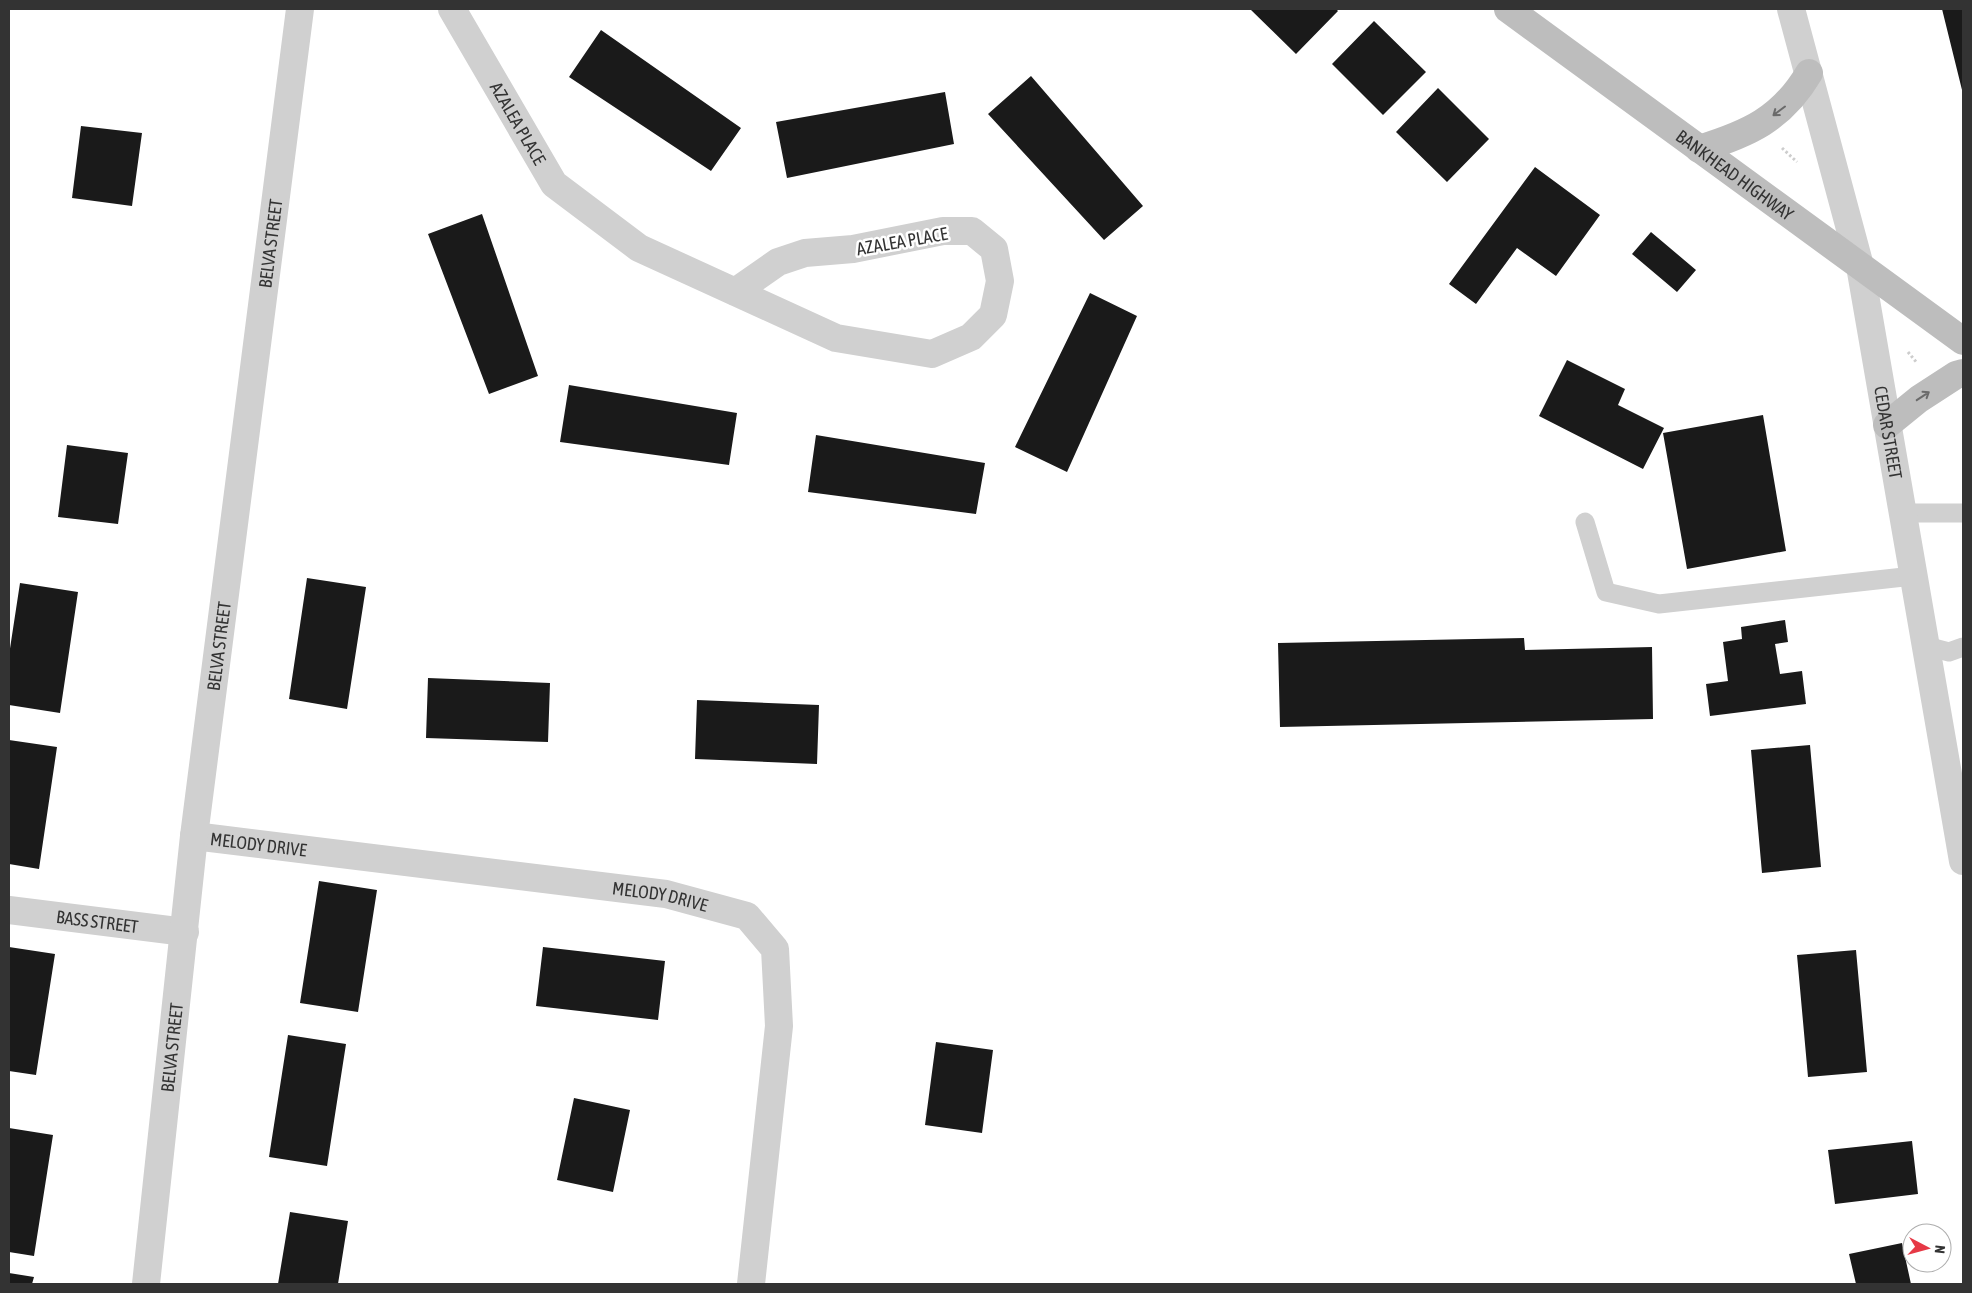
<svg xmlns="http://www.w3.org/2000/svg" width="1972" height="1293" font-family="'Asap Condensed',sans-serif">
	<style>
		.building { fill: #1a1a1a }
		.lines { fill: none; stroke-linecap: round; stroke-linejoin: round }
		.path { stroke: #cdcdcd; stroke-width: 3; stroke-dasharray: 2.5 2.5; stroke-linecap: butt }
		.service { stroke: #d0d0d0; stroke-width: 19 }
		.minor { stroke: #d0d0d0; stroke-width: 28 }
		.tertiary { stroke: #d0d0d0; stroke-width: 28 }
		.secondary { stroke: #bdbdbd; stroke-width: 28 }
		.oneway { stroke: #6a6a6a }
		.labels { text-anchor: middle; dominant-baseline: central; stroke-width: 5; stroke-linejoin: round; paint-order: stroke }
		.street-label { font-size: 18px; fill: #333; stroke: #fff }
	</style>
	<rect width="100%" height="100%" fill="#fff"/>
	<path class="building" d="M 1250,9 L 1336,9 L 1338,11 L 1296,54 Z
		M 1942,9 L 1963,9 L 1963,94 Z
		M 1374,21 L 1426,72 L 1383,115 L 1332,64 Z
		M 601,30 L 741,128 L 711,171 L 569,77 Z
		M 1031,76 L 1143,206 L 1104,240 L 988,114 Z
		M 1438,88 L 1489,139 L 1447,182 L 1396,132 Z
		M 945,92 L 954,144 L 787,178 L 776,122 Z
		M 81,126 L 142,133 L 132,206 L 72,198 Z
		M 1535,167 L 1600,215 L 1556,276 L 1517,248 L 1476,304 L 1449,284 Z
		M 482,214 L 538,376 L 489,394 L 428,234 Z
		M 1651,232 L 1696,270 L 1677,292 L 1632,254 Z
		M 1090,293 L 1137,316 L 1067,472 L 1015,447 Z
		M 1567,360 L 1625,389 L 1618,405 L 1664,428 L 1643,469 L 1539,416 Z
		M 569,385 L 737,413 L 729,465 L 560,442 Z
		M 1763,415 L 1786,551 L 1687,569 L 1663,433 Z
		M 816,435 L 985,463 L 976,514 L 808,492 Z
		M 67,445 L 128,453 L 118,524 L 58,517 Z
		M 307,578 L 366,587 L 347,709 L 289,699 Z
		M 20,583 L 78,592 L 60,713 L 9,705 L 9,655 Z
		M 1785,620 L 1788,642 L 1775,644 L 1780,674 L 1802,671 L 1806,704 L 1710,716 L 1706,684 L 1728,681 L 1723,642 L 1742,639 L 1741,627 Z
		M 1524,638 L 1525,650 L 1652,647 L 1653,719 L 1280,727 L 1278,643 Z
		M 428,678 L 550,683 L 548,742 L 426,738 Z
		M 697,700 L 819,705 L 817,764 L 695,759 Z
		M 9,740 L 57,747 L 39,869 L 9,864 Z
		M 1810,745 L 1821,867 L 1762,873 L 1751,750 Z
		M 319,881 L 377,890 L 358,1012 L 300,1003 Z
		M 9,947 L 55,954 L 36,1075 L 9,1071 Z
		M 543,947 L 665,961 L 658,1020 L 536,1006 Z
		M 1856,950 L 1867,1072 L 1808,1077 L 1797,955 Z
		M 288,1035 L 346,1044 L 327,1166 L 269,1157 Z
		M 936,1042 L 993,1050 L 982,1133 L 925,1125 Z
		M 574,1098 L 630,1110 L 613,1192 L 557,1180 Z
		M 9,1128 L 53,1135 L 34,1256 L 9,1252 Z
		M 1912,1141 L 1918,1194 L 1835,1204 L 1828,1150 Z
		M 290,1212 L 348,1221 L 338,1284 L 278,1284 Z
		M 1902,1243 L 1911,1284 L 1856,1284 L 1849,1254 Z
		M 9,1273 L 34,1277 L 32,1284 L 9,1284 Z"/>
	<g class="lines">
		<path class="path" d="M 1782,148 L 1797,162
			M 1908,352 L 1917,363"/>
		<path class="service" d="M 1903,513 L 1963,513
			M 1585,522 L 1606,592 L 1659,604 L 1913,576
			M 1926,646 L 1949,652 L 1963,647"/>
		<g class="minor">
			<path id="s1" d="M 452,9 L 554,184 L 639,248 L 836,338 L 932,354 L 971,337 L 993,315 L 1000,281 L 994,249 L 972,231 L 943,231 L 853,249 L 805,253 L 778,262 L 735,292"/>
			<path id="s2" d="M 194,836 L 666,894 L 747,916 L 775,949 L 779,1026 L 751,1284"/>
			<path id="s3" d="M 9,910 L 185,932"/>
			<path id="s4" d="M 146,1284 L 194,836 L 300,9"/>
		</g>
		<path class="tertiary" id="s5" d="M 1791,9 L 1860,266 L 1963,861"/>
		<g class="secondary">
			<path id="s6" d="M 1508,9 L 1963,341"/>
			<path d="M 1699,149 C 1748,134 1782,119 1809,73"/>
			<path d="M 1887,425 L 1919,399 L 1956,375 L 1963,373"/>
		</g>
	</g>
	<defs><path id="oneway-shaft" d="M-6 0H5M1.5-3L5.5 0L1.5 3" fill="none" stroke-width="1.6" stroke-linecap="round" stroke-linejoin="round" transform="scale(1.25)"/></defs>
	<g class="oneway">
		<use href="#oneway-shaft" transform="translate(1779 111) rotate(143)"/>
		<use href="#oneway-shaft" transform="translate(1923 396) rotate(-33)"/>
	</g>
	<g class="labels">
		<g class="street-label">
			<text stroke="none"><textPath href="#s1" startOffset="132">AZALEA PLACE</textPath></text>
			<text stroke="none"><textPath href="#s6" startOffset="281">BANKHEAD HIGHWAY</textPath></text>
			<text transform="translate(902 241) rotate(-10)">AZALEA PLACE</text>
			<text stroke="none"><textPath href="#s4" startOffset="1048">BELVA STREET</textPath></text>
			<text stroke="none"><textPath href="#s5" startOffset="435">CEDAR STREET</textPath></text>
			<text stroke="none"><textPath href="#s4" startOffset="642">BELVA STREET</textPath></text>
			<text stroke="none"><textPath href="#s2" startOffset="65">MELODY DRIVE</textPath></text>
			<text stroke="none"><textPath href="#s2" startOffset="470">MELODY DRIVE</textPath></text>
			<text stroke="none"><textPath href="#s3" startOffset="89">BASS STREET</textPath></text>
			<text stroke="none"><textPath href="#s4" startOffset="238">BELVA STREET</textPath></text>
		</g>
	</g>
	<rect width="1972" height="1293" fill="none" stroke="#333333" stroke-width="20"/>
	<g transform="translate(1927 1248) rotate(96)"><circle r="24" fill="#ffffff" stroke="#adadad"/>
	<path d="M0-4L9 19L0 12L-9 19Z" fill="#e63946"/>
	<text y="-8" font-size="14" font-weight="bold" text-anchor="middle" fill="#333333">N</text>
	</g>
</svg>
